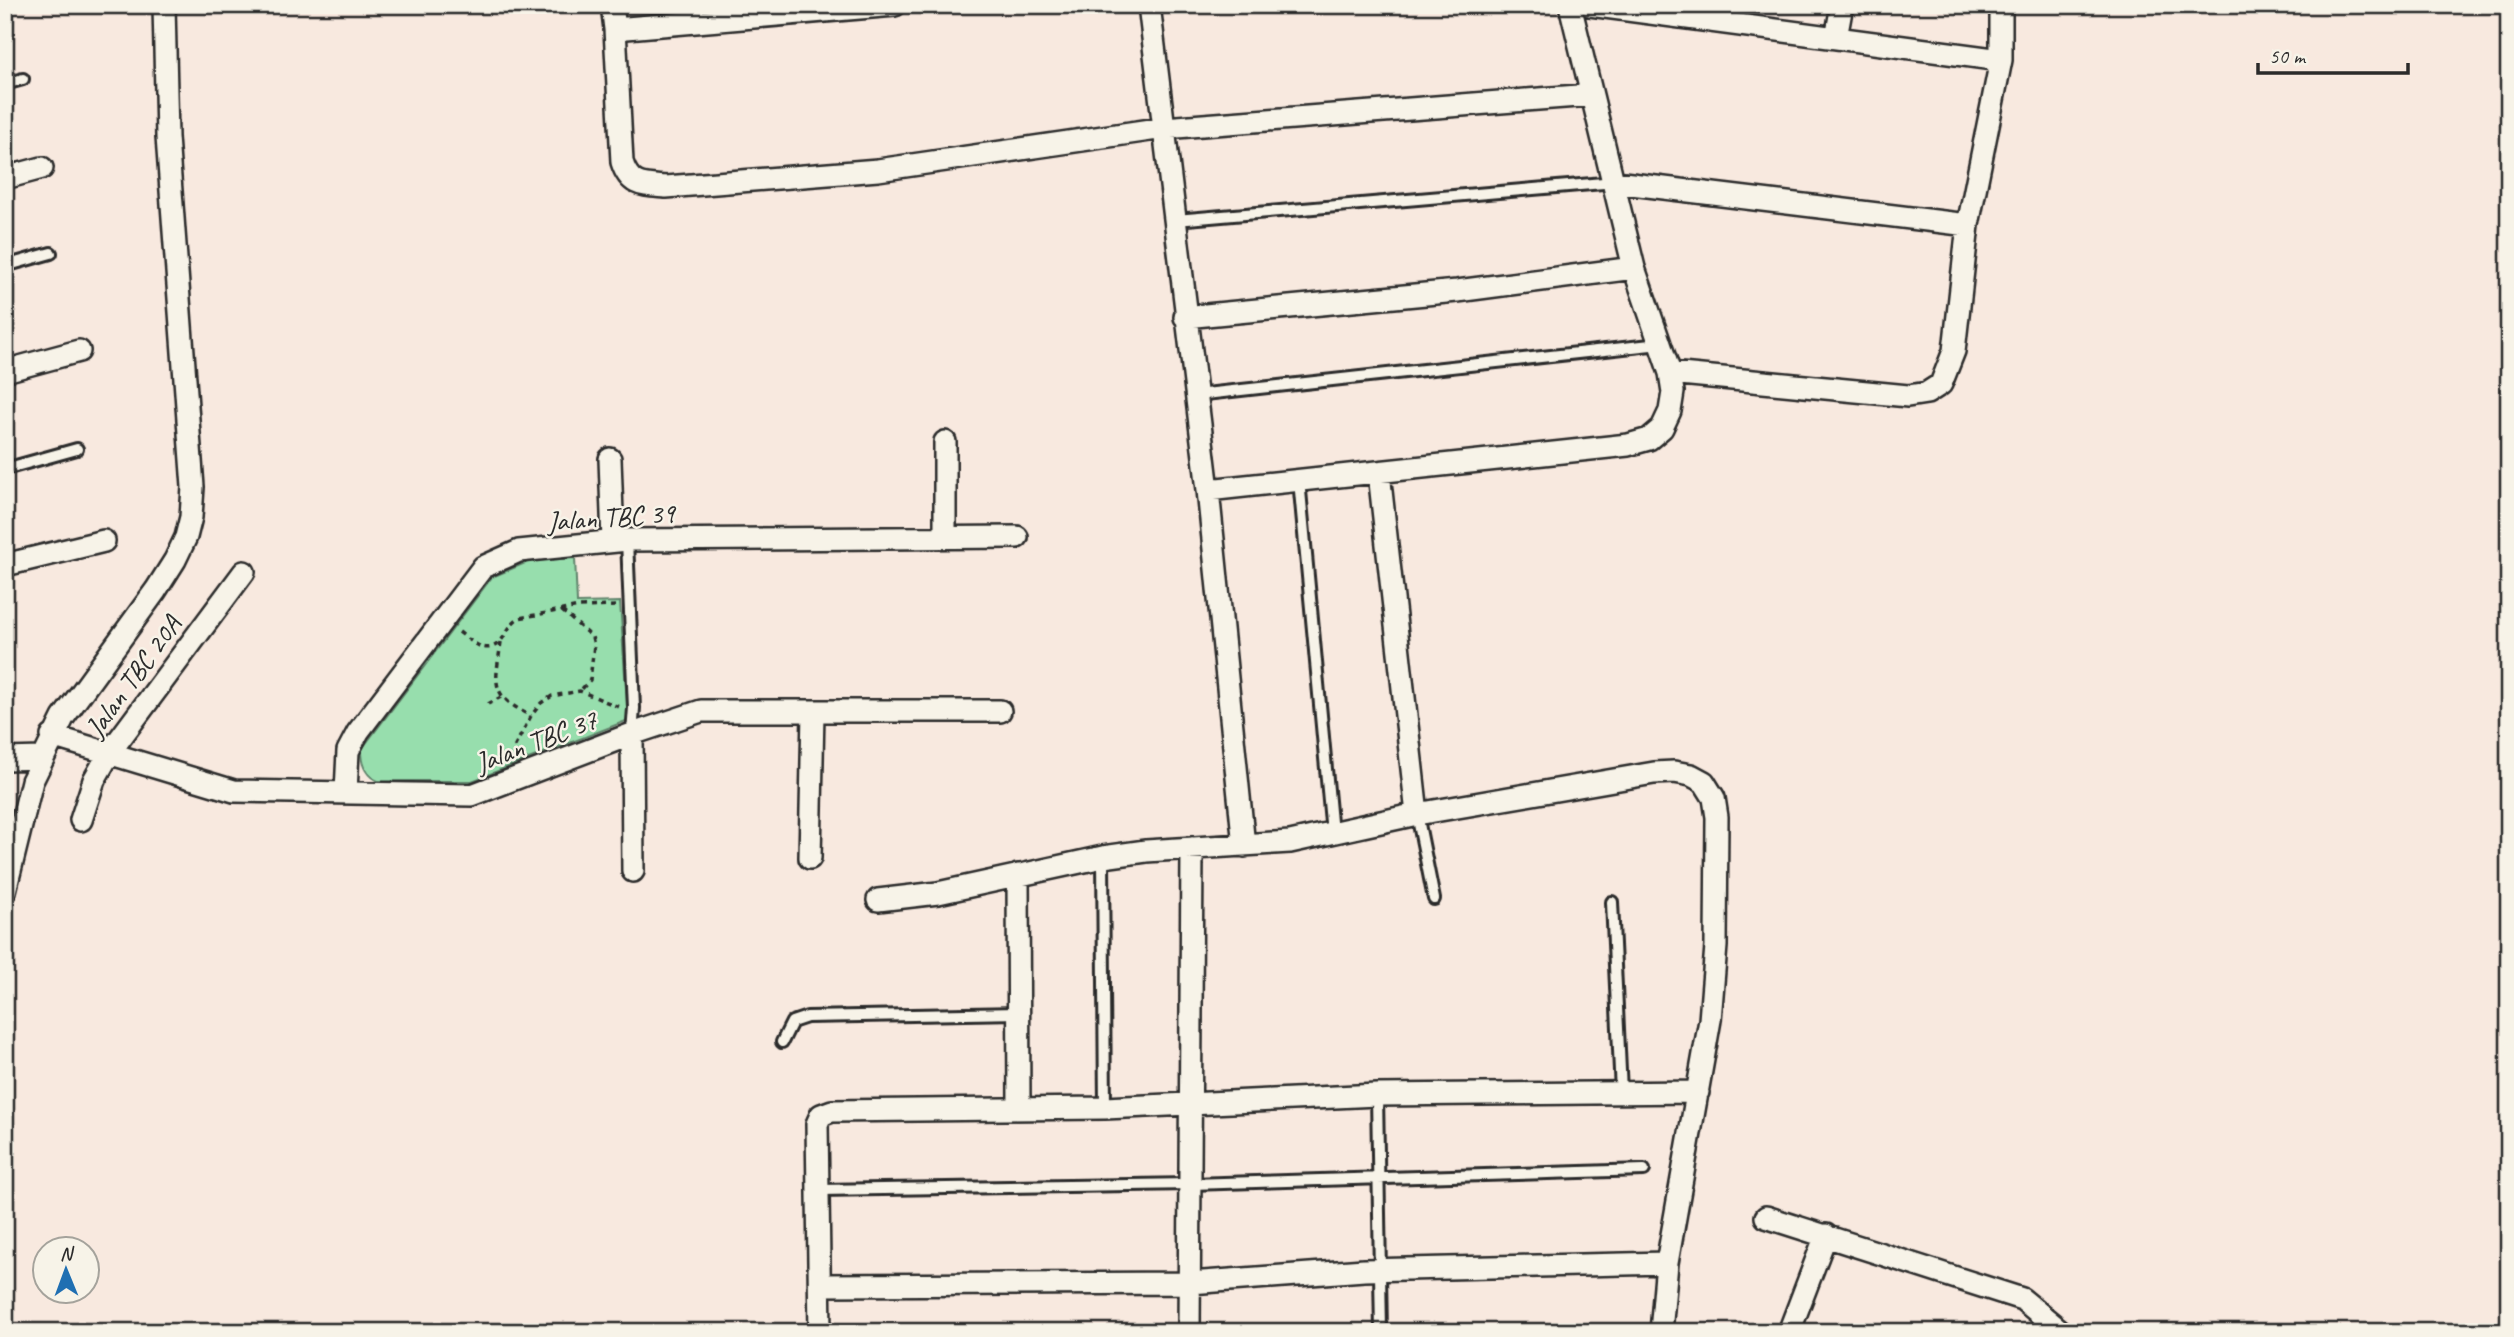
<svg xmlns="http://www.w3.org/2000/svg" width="2514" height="1337" font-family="Caveat,sans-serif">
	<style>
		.green { fill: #97dead; stroke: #61846c; stroke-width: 2 }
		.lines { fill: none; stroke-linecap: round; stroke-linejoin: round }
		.lane-casing { stroke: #2b2b2b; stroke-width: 16 }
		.street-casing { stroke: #2b2b2b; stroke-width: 26 }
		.path { stroke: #2b2b2b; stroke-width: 3.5; stroke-dasharray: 5 5; stroke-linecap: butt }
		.lane { stroke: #f7f3e8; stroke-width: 10 }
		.street { stroke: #f7f3e8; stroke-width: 21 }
		.labels { text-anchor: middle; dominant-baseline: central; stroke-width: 5; stroke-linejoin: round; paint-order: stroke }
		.street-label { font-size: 28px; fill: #2b2b2b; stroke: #f7f3e8 }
	</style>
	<rect width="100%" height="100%" fill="#f8e9df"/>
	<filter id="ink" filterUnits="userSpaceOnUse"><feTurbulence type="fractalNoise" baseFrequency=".0143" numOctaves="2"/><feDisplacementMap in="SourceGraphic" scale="14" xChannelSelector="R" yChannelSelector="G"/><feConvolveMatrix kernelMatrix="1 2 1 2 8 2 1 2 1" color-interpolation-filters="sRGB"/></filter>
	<g filter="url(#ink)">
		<path class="green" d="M 575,558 L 577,603 L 620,602 L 628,718 L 626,721 L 472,781 L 378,781 C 364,775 361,763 361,750 L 492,577 L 530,561 Z"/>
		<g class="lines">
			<defs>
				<path id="lane" d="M 5,84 L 23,79
					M 1176,220 L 1615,182
					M 5,266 L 51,253
					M 1196,395 L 1660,344
					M 5,469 L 77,449
					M 1299,480 L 1332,833
					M 627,540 L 634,708 L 632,734
					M 1417,814 L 1434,899
					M 1103,857 L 1105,1108
					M 1612,902 L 1621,1092
					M 782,1042 L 792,1022 L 807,1017 L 1019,1013
					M 1377,1095 L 1381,1332
					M 819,1190 L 1191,1184 L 1644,1170"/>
				<path id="street" d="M 612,5 L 615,29 L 622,162 C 630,187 643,185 666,187 L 878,170 L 1164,128 L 1591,95
					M 1149,5 L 1208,490 L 1244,846
					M 1590,5 L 2001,60
					M 615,29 L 895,5
					M 1836,38 L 1842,5
					M 5,178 L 42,168
					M 1615,182 L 1968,225
					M 1185,317 L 1457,291 L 1634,268
					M 5,371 L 79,351
					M 1670,373 L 1908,396 L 1927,393 L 1941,384 L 1954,351 L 1968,225 L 2001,60 L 2001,5
					M 610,459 L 613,541
					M 1379,473 L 1417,814
					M 1208,490 L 1628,445 L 1649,439 L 1662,428 L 1670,411 L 1673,392 L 1670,373 L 1634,268 L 1570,5
					M 945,537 L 945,442
					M 5,565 L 104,541
					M 632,734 L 633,871
					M 52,736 L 234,791 L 472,795 L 632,734 L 701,711 L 1000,711
					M 5,759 L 42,758
					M 346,792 L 348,751 L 358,732 L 483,567 L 519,551 L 627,540 L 1017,537
					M 81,820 L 94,780 L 110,752 L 244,572
					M 810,858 L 813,712
					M 1018,875 L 1019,1109
					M 5,891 L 32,781 L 63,718 L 156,590 L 175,560 L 186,537 L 191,517 L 193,487 L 167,137 L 164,5
					M 878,900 L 938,893 L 1103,857 L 1146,851 L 1290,842 L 1417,814 L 1654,773 L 1674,772 L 1691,775 L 1704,782 L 1714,798 L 1717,817 L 1716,946 L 1710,1020 L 1667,1263 L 1661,1332
					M 1766,1217 L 2022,1299 L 2062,1332
					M 820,1285 L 1190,1283 L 1364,1270 L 1667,1263
					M 820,1332 L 817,1124 L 821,1115 L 832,1111 L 1105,1108 L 1377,1095 L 1698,1092
					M 1189,1332 L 1192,848
					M 1789,1332 L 1826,1235"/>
			</defs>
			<use href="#lane" class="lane-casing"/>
			<use href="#street" class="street-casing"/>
			<path class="path" d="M 562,611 L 592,637 L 594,645 L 590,680 L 580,691
				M 459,632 C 475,644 490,659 505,635 C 509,628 512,622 519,618 L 579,607 L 617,606
				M 501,642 C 495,686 489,694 531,716
				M 488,704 L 501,697
				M 516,757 L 515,746 L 531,716 L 541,703 L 552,696 L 580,691 L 619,707"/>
			<use href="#lane" class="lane"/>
			<use href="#street" class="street"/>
		</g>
	</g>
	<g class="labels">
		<g class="street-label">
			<text transform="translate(611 517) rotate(-4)">Jalan TBC 39</text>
			<text transform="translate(133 676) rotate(-54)">Jalan TBC 20A</text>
			<text transform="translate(536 741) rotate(-21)">Jalan TBC 37</text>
		</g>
	</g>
	<rect width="2514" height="1337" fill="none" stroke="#f7f3e8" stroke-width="28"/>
	<rect x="14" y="14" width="2486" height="1309" fill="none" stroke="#2b2b2b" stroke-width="2.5" filter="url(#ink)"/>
	<g transform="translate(66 1270) rotate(359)"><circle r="33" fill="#f7f3e8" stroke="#a5a39c" stroke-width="2"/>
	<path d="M0-5L12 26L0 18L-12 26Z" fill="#1f6fb2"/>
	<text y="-10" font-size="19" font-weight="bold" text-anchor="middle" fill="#2b2b2b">N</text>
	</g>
	<path d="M2258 63v10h150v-10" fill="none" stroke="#2b2b2b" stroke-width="3.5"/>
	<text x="2269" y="63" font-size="21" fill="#2b2b2b" stroke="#f7f3e8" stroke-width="5" paint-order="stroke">50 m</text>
</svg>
